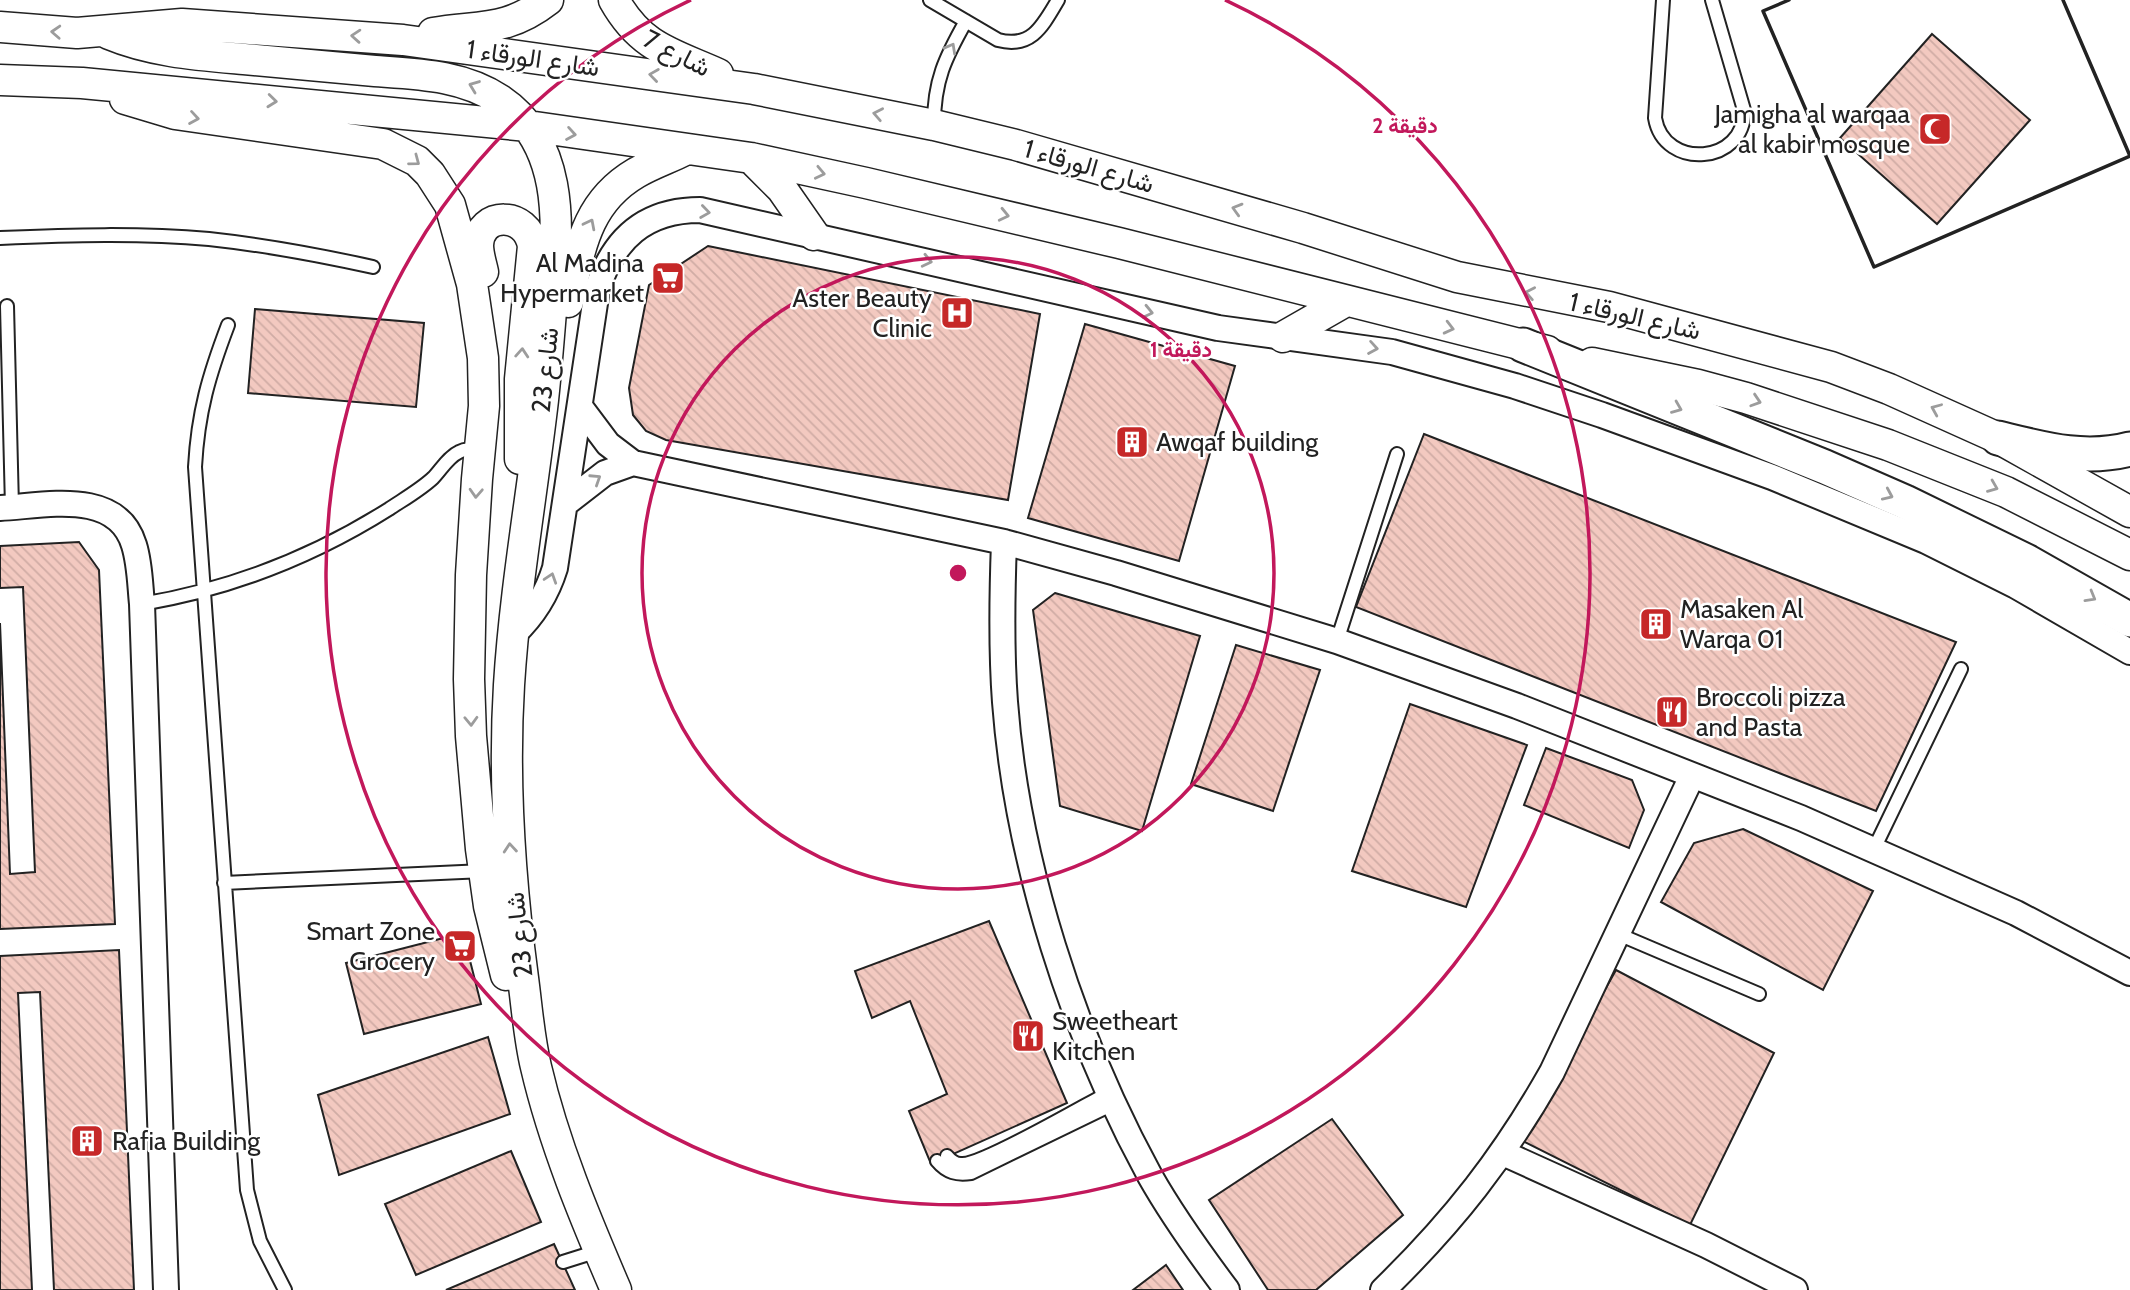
<svg xmlns="http://www.w3.org/2000/svg" width="2130" height="1290" font-family="Cabin,Vazirmatn,sans-serif">
	<style>
		.building { fill: url(#building-back-hatch); stroke: #222; stroke-width: 2 }
		.lines { fill: none; stroke-linecap: round; stroke-linejoin: round }
		.service-casing { stroke: #222; stroke-width: 16 }
		.minor-casing { stroke: #222; stroke-width: 28 }
		.tertiary-casing { stroke: #222; stroke-width: 33 }
		.secondary-casing { stroke: #222; stroke-width: 37 }
		.service { stroke: #fff; stroke-width: 12 }
		.minor { stroke: #fff; stroke-width: 24 }
		.tertiary { stroke: #fff; stroke-width: 30 }
		.secondary { stroke: #fff; stroke-width: 33 }
		.wall { stroke: #222; stroke-width: 3.5 }
		.oneway { stroke: #9c9c9c }
		.ring { fill: none; stroke: #c2185b; stroke-width: 3.5 }
		.labels { text-anchor: middle; dominant-baseline: central; stroke-width: 5; stroke-linejoin: round; paint-order: stroke }
		.street-label { font-size: 26px; fill: #222; stroke: #fff }
		.poi-label { font-size: 26px; fill: #222; stroke: #fff; text-anchor: start }
		.centre { fill: #c2185b; stroke: #fff; stroke-width: 3.5 }
		.ring-label { font-size: 21px; text-anchor: middle; font-weight: bold; fill: #c2185b; stroke: #fff; stroke-width: 5; stroke-linejoin: round; paint-order: stroke }
	</style>
	<defs>
		<pattern id="building-back-hatch" width="6" height="6" patternUnits="userSpaceOnUse" patternTransform="scale(1.75)"><rect width="6" height="6" fill="#f3c9c0"/><path d="M-1 5l2 2M0 0l6 6M5-1l2 2" fill="none" stroke="#d0aca5"/></pattern>
	</defs>
	<rect width="100%" height="100%" fill="#fff"/>
	<path class="building" d="M 1932,34 L 2030,120 L 1937,224 L 1840,138 Z
		M 708,246 L 1040,314 L 1008,500 L 666,440 L 646,431 L 633,415 L 629,388 L 649,285 Z
		M 255,309 L 424,323 L 416,407 L 248,393 Z
		M 1085,324 L 1235,366 L 1179,561 L 1028,518 Z
		M 1424,434 L 1956,642 L 1876,811 L 1356,607 Z
		M 79,542 L 99,570 L 115,924 L 0,929 L 0,623 L 10,874 L 35,872 L 23,587 L 0,588 L 0,546 Z
		M 1055,593 L 1200,636 L 1142,831 L 1060,806 L 1033,610 Z
		M 1236,645 L 1320,670 L 1273,811 L 1191,784 Z
		M 1410,704 L 1527,745 L 1466,907 L 1352,871 Z
		M 1546,748 L 1632,780 L 1644,810 L 1629,848 L 1524,805 Z
		M 1743,829 L 1873,891 L 1823,990 L 1661,902 L 1694,843 Z
		M 989,921 L 1067,1103 L 931,1164 L 909,1111 L 947,1094 L 910,1001 L 872,1018 L 855,971 Z
		M 463,933 L 481,1004 L 364,1034 L 346,963 Z
		M 119,950 L 134,1290 L 54,1290 L 40,992 L 18,993 L 32,1290 L 0,1290 L 0,956 Z
		M 1616,970 L 1774,1053 L 1690,1225 L 1521,1140 Z
		M 488,1037 L 510,1114 L 339,1175 L 318,1095 Z
		M 1332,1119 L 1403,1215 L 1316,1290 L 1268,1290 L 1209,1200 Z
		M 511,1151 L 541,1222 L 416,1275 L 385,1204 Z
		M 554,1244 L 575,1290 L 446,1290 Z
		M 1166,1265 L 1183,1290 L 1133,1290 Z"/>
	<g class="lines">
		<defs>
			<path id="service" d="M 930,0 L 998,40 C 1032,49 1043,25 1058,0
				M 1663,0 L 1655,118 C 1664,171 1746,164 1744,110 L 1712,0
				M 934,124 C 934,81 945,58 966,21
				M 0,238 C 70,235 140,233 209,239 C 264,245 319,255 373,267
				M 7,306 L 12,507
				M 228,325 C 209,375 198,412 195,467 L 247,1190 L 260,1241 L 285,1290
				M 142,604 C 231,589 313,557 389,509 C 404,499 420,490 433,478 C 441,470 448,457 459,452 C 466,448 472,449 480,450
				M 1337,641 L 1397,454
				M 1873,851 L 1961,669
				M 224,883 L 484,871
				M 1618,934 L 1759,994
				M 947,1156 C 951,1161 955,1164 961,1164 C 981,1166 1083,1106 1108,1093
				M 937,1161 C 947,1173 957,1175 971,1173 L 1113,1104
				M 563,1262 L 598,1251"/>
			<path id="minor" d="M 581,408 L 608,444 L 633,463 L 1004,542 L 1116,573 L 1337,641 L 1517,706 L 1801,818 L 2016,913 L 2130,973
				M 565,504 L 605,473 L 633,463
				M 0,508 C 44,506 117,488 134,545 C 140,564 140,585 142,604 L 166,1290
				M 1004,542 C 1002,595 1001,649 1005,702 C 1017,862 1073,1035 1150,1176 C 1172,1215 1200,1254 1227,1290
				M 514,634 C 534,615 547,594 555,568 L 597,290 C 613,239 645,210 700,210 L 1218,328 L 1392,352 L 1515,386 L 1602,415 L 1772,477 L 1926,541 L 2016,586 L 2130,652
				M 1503,1153 L 1706,1245 L 1795,1290
				M 1383,1290 C 1453,1222 1504,1157 1552,1072 L 1692,776"/>
			<path id="tertiary" d="M 614,0 C 641,48 671,53 718,74
				M 0,27 L 77,33 L 182,24 L 403,40 L 754,89 L 934,125 L 1016,145 L 1303,228 L 1457,277 L 1609,307 L 1831,367 L 1889,389 L 1998,438 L 2130,512
				M 433,33 C 480,25 507,32 548,0
				M 109,34 C 152,52 198,55 244,59 C 288,63 331,67 375,71 C 418,74 463,75 500,100 C 562,142 559,221 553,286 C 550,324 547,363 543,400 C 532,495 515,589 509,685 C 503,782 510,881 523,978 C 527,1008 529,1038 536,1067 C 554,1144 585,1218 616,1290
				M 0,80 L 82,83 L 528,126 L 751,158 L 866,183 L 1119,243 L 1547,351
				M 125,99 L 175,114 L 383,144 L 417,161 L 430,174 L 450,205 L 472,284 L 483,358 L 484,406 L 477,479 L 471,575 L 469,679 L 471,736 L 481,849 L 489,906 L 506,975
				M 751,158 L 782,189 L 814,235
				M 483,272 C 481,263 478,254 478,245 C 480,211 527,211 533,246 L 520,379 L 520,459
				M 568,302 C 580,250 585,203 636,173 C 651,164 669,158 685,150
				M 1283,337 L 1346,301
				M 1592,363 L 1698,385 L 1746,398 L 1888,445 L 2006,492 L 2130,555"/>
			<path id="secondary" d="M 1523,345 L 1825,467 L 1905,502 L 2028,562 L 2130,620
				M 1998,438 C 2043,449 2084,461 2130,449"/>
		</defs>
		<use href="#service" class="service-casing"/>
		<use href="#minor" class="minor-casing"/>
		<use href="#tertiary" class="tertiary-casing"/>
		<use href="#secondary" class="secondary-casing"/>
		<use href="#service" class="service"/>
		<use href="#minor" class="minor"/>
		<use href="#tertiary" class="tertiary"/>
		<use href="#secondary" class="secondary"/>
		<path class="wall" d="M 1789,0 L 1763,11 L 1874,267 L 2130,156 L 2063,0"/>
	</g>
	<defs><path id="oneway-chevron" d="M-2-3.5L2.5 0L-2 3.5" fill="none" stroke-width="1.6" stroke-linecap="round" stroke-linejoin="round" transform="scale(1.75)"/></defs>
	<g class="oneway">
		<use href="#oneway-chevron" transform="translate(56 32) rotate(-177)"/>
		<use href="#oneway-chevron" transform="translate(356 36) rotate(-176)"/>
		<use href="#oneway-chevron" transform="translate(951 48) rotate(-61)"/>
		<use href="#oneway-chevron" transform="translate(654 75) rotate(-172)"/>
		<use href="#oneway-chevron" transform="translate(474 86) rotate(-159)"/>
		<use href="#oneway-chevron" transform="translate(272 101) rotate(6)"/>
		<use href="#oneway-chevron" transform="translate(878 114) rotate(-169)"/>
		<use href="#oneway-chevron" transform="translate(194 118) rotate(9)"/>
		<use href="#oneway-chevron" transform="translate(571 134) rotate(10)"/>
		<use href="#oneway-chevron" transform="translate(415 161) rotate(37)"/>
		<use href="#oneway-chevron" transform="translate(820 173) rotate(12)"/>
		<use href="#oneway-chevron" transform="translate(1237 209) rotate(-164)"/>
		<use href="#oneway-chevron" transform="translate(705 212) rotate(8)"/>
		<use href="#oneway-chevron" transform="translate(1004 215) rotate(13)"/>
		<use href="#oneway-chevron" transform="translate(590 224) rotate(-63)"/>
		<use href="#oneway-chevron" transform="translate(927 261) rotate(13)"/>
		<use href="#oneway-chevron" transform="translate(1530 293) rotate(-169)"/>
		<use href="#oneway-chevron" transform="translate(1148 312) rotate(13)"/>
		<use href="#oneway-chevron" transform="translate(1449 328) rotate(14)"/>
		<use href="#oneway-chevron" transform="translate(1373 348) rotate(10)"/>
		<use href="#oneway-chevron" transform="translate(522 353) rotate(-86)"/>
		<use href="#oneway-chevron" transform="translate(1756 401) rotate(18)"/>
		<use href="#oneway-chevron" transform="translate(1677 408) rotate(22)"/>
		<use href="#oneway-chevron" transform="translate(1936 409) rotate(-157)"/>
		<use href="#oneway-chevron" transform="translate(596 479) rotate(-33)"/>
		<use href="#oneway-chevron" transform="translate(1993 487) rotate(22)"/>
		<use href="#oneway-chevron" transform="translate(476 493) rotate(93)"/>
		<use href="#oneway-chevron" transform="translate(1888 495) rotate(24)"/>
		<use href="#oneway-chevron" transform="translate(551 578) rotate(-72)"/>
		<use href="#oneway-chevron" transform="translate(2091 597) rotate(30)"/>
		<use href="#oneway-chevron" transform="translate(471 721) rotate(88)"/>
		<use href="#oneway-chevron" transform="translate(510 848) rotate(-95)"/>
	</g>
	<g class="ring">
		<circle cx="958" cy="573" r="316"/>
		<path d="M1225 0A632 632 0 1 1 691 0"/>
	</g>
	<defs>
		<symbol id="mosque-square" viewBox="-11 -11 22 22"><rect x="-9" y="-9" width="18" height="18" rx="4" fill="#c62828" stroke="#fff"/><path d="M3.5-4.9A6 6 0 1 0 3.5 4.9A5 5 0 1 1 3.5-4.9Z" fill="#fff"/></symbol>
		<symbol id="supermarket-square" viewBox="-11 -11 22 22"><rect x="-9" y="-9" width="18" height="18" rx="4" fill="#c62828" stroke="#fff"/><path d="M-6-5.5h2.5l.6 2H6L4.5 2H-2.5L-4.4-4H-6ZM-1.5 3.2a1.3 1.3 0 1 0 .1 0ZM3 3.2a1.3 1.3 0 1 0 .1 0Z" fill="#fff"/></symbol>
		<symbol id="hospital-square" viewBox="-11 -11 22 22"><rect x="-9" y="-9" width="18" height="18" rx="4" fill="#c62828" stroke="#fff"/><path d="M-5-5h3v3.5h4V-5h3V5h-3V1.5h-4V5h-3Z" fill="#fff"/></symbol>
		<symbol id="building-square" viewBox="-11 -11 22 22"><rect x="-9" y="-9" width="18" height="18" rx="4" fill="#c62828" stroke="#fff"/><path d="M-4-6H4V6H1V3H-1V6H-4ZM-2.5-4.3h1.7v1.8h-1.7ZM.8-4.3h1.7v1.8H.8ZM-2.5-1h1.7V.8h-1.7ZM.8-1h1.7V.8H.8Z" fill="#fff"/></symbol>
		<symbol id="restaurant-square" viewBox="-11 -11 22 22"><rect x="-9" y="-9" width="18" height="18" rx="4" fill="#c62828" stroke="#fff"/><path d="M-5-6h1v4h1v-4h1v4h1v-4h1v5L-1.5 .5V6h-2V.5L-5-1ZM5-6V6H3V1.5H1.5Q1.5-4 5-6Z" fill="#fff"/></symbol>
	</defs>
	<g fill-rule="evenodd">
		<use href="#mosque-square" x="1916" y="110" width="38" height="38"/>
		<use href="#supermarket-square" x="649" y="259" width="38" height="38"/>
		<use href="#hospital-square" x="938" y="294" width="38" height="38"/>
		<use href="#building-square" x="1113" y="423" width="38" height="38"/>
		<use href="#building-square" x="1637" y="605" width="38" height="38"/>
		<use href="#restaurant-square" x="1653" y="693" width="38" height="38"/>
		<use href="#supermarket-square" x="441" y="927" width="38" height="38"/>
		<use href="#restaurant-square" x="1009" y="1017" width="38" height="38"/>
		<use href="#building-square" x="68" y="1122" width="38" height="38"/>
	</g>
	<g class="labels">
		<g class="street-label">
			<text transform="translate(677 53) rotate(27)">شارع 7</text>
			<text transform="translate(533 58) rotate(8)">شارع الورقاء 1</text>
			<text transform="translate(1089 166) rotate(16)">شارع الورقاء 1</text>
			<text transform="translate(1635 316) rotate(13)">شارع الورقاء 1</text>
			<text transform="translate(545 370) rotate(-84)">شارع 23</text>
			<text transform="translate(519 935) rotate(-96)">شارع 23</text>
		</g>
		<g class="poi-label">
			<text x="1910" y="114" text-anchor="end">Jamigha al warqaa<tspan x="1910" dy="30">al kabir mosque</tspan></text>
			<text x="644" y="263" text-anchor="end">Al Madina<tspan x="644" dy="30">Hypermarket</tspan></text>
			<text x="932" y="298" text-anchor="end">Aster Beauty<tspan x="932" dy="30">Clinic</tspan></text>
			<text x="1156" y="442">Awqaf building</text>
			<text x="1680" y="609">Masaken Al<tspan x="1680" dy="30">Warqa 01</tspan></text>
			<text x="1696" y="697">Broccoli pizza<tspan x="1696" dy="30">and Pasta</tspan></text>
			<text x="435" y="931" text-anchor="end">Smart Zone<tspan x="435" dy="30">Grocery</tspan></text>
			<text x="1052" y="1021">Sweetheart<tspan x="1052" dy="30">Kitchen</tspan></text>
			<text x="112" y="1141">Rafia Building</text>
		</g>
	</g>
	<circle cx="958" cy="573" r="10" class="centre"/>
	<g class="ring-label">
		<text x="1405" y="133">2 دقيقة</text>
		<text x="1181" y="357">1 دقيقة</text>
	</g>
</svg>
